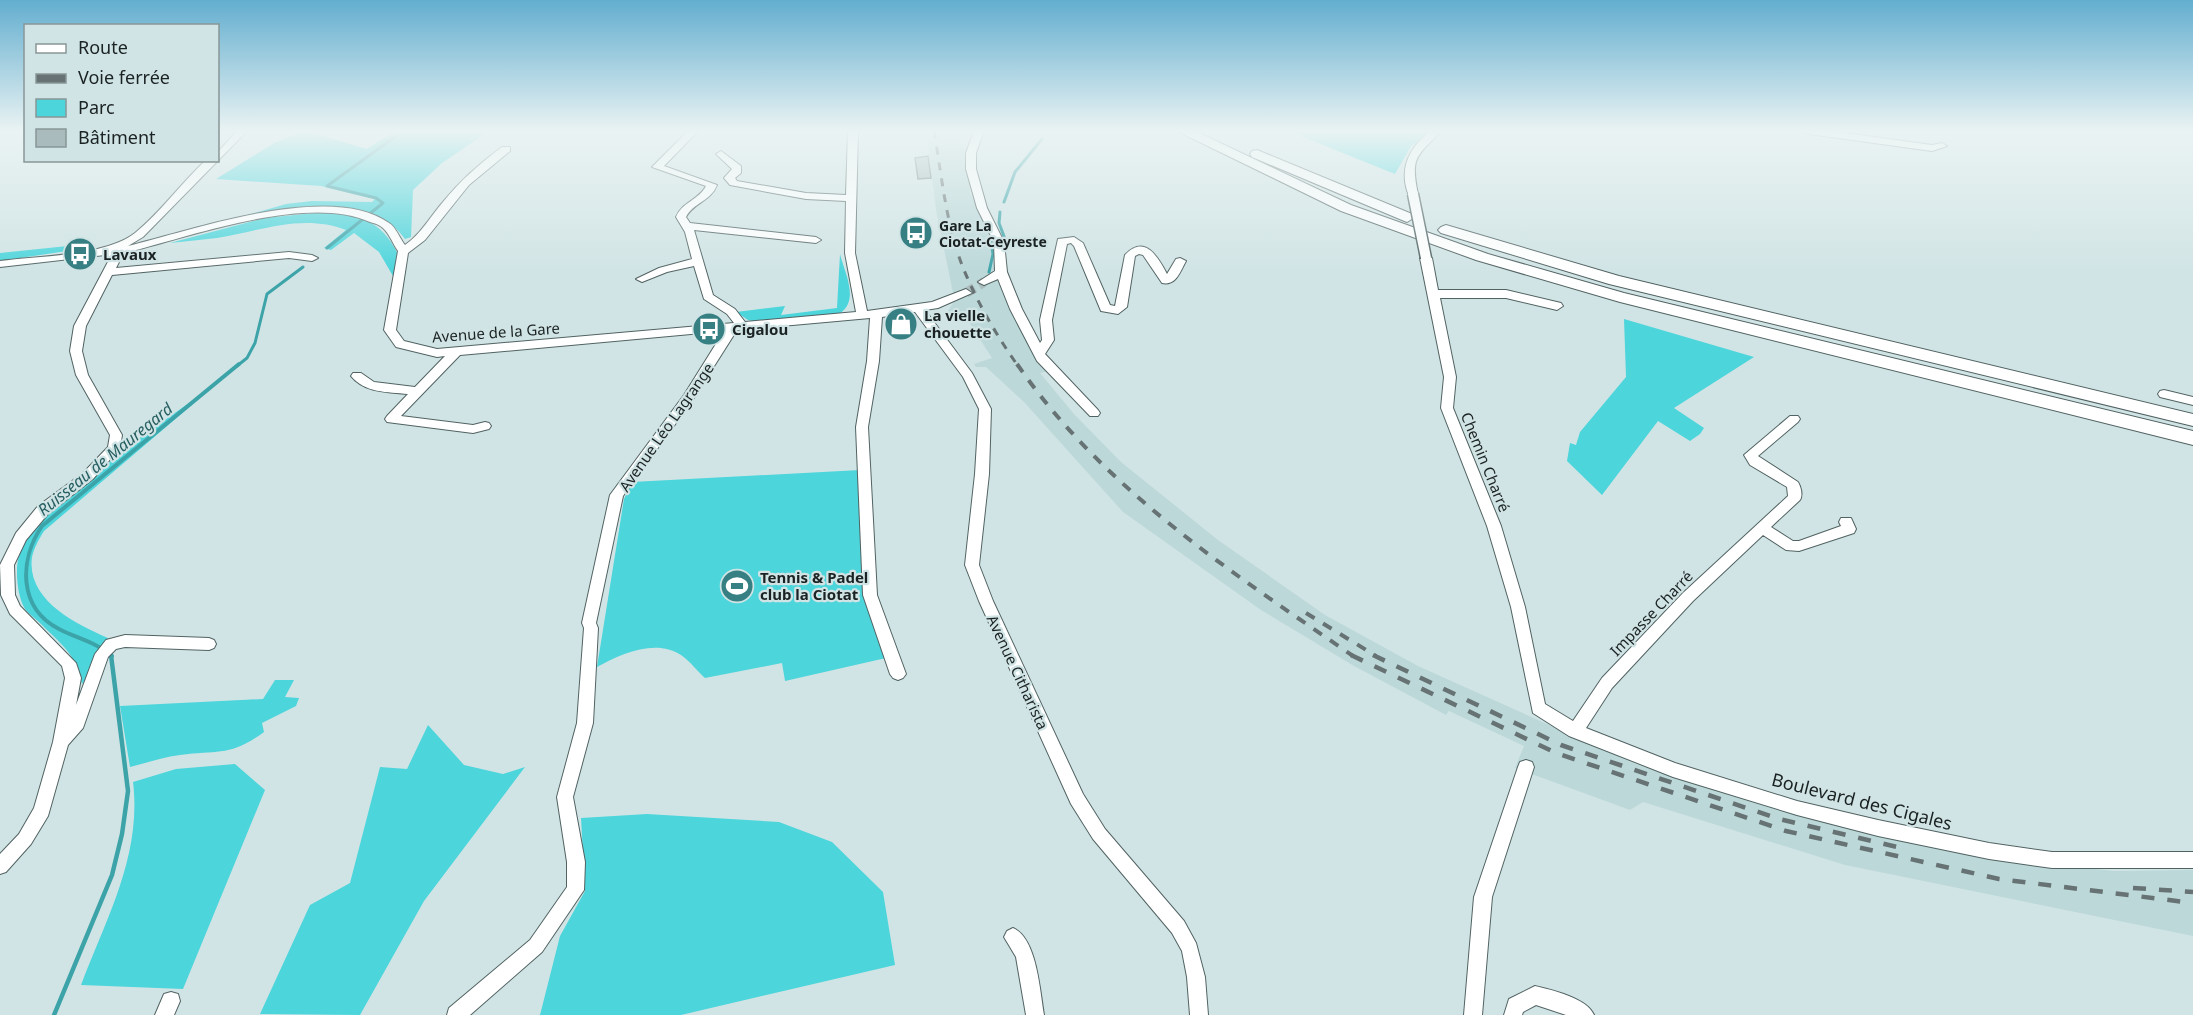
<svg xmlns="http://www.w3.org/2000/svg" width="2193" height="1015" font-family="'Noto Sans',sans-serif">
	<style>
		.built { fill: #bcd8d9 }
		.green { fill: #4cd5db }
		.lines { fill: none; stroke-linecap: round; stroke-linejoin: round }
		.stream-far2 { stroke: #3ca4a9; stroke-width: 3 }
		.stream-far1 { stroke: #3ca4a9; stroke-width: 4 }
		.stream { stroke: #3ca4a9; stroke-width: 4.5 }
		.building { fill: #a9bbbc; stroke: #718383; stroke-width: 1.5 }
		.minor-tunnel { stroke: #adbdbe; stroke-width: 10; stroke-dasharray: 10 5; stroke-linecap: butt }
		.minor-casing { stroke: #516262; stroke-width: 2 }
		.highway-casing { stroke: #516262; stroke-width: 2 }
		.minor { fill: #fff; fill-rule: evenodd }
		.highway { fill: #fff; fill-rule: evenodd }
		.rail-far2 { stroke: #667273; stroke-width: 3; stroke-dasharray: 8 8; stroke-linecap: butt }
		.rail-far1 { stroke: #667273; stroke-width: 4; stroke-dasharray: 10 10; stroke-linecap: butt }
		.rail { stroke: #667273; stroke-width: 4.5; stroke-dasharray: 13 13; stroke-linecap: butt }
		.minor-bridge-casing { stroke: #516262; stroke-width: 13; stroke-linecap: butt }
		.minor-bridge { stroke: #fff; stroke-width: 10 }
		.labels { text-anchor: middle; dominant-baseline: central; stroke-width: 4.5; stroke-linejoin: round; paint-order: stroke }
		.far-poi-label { font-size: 14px; font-weight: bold; fill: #1b2223; stroke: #d1e4e5; text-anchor: start }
		.poi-label { font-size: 15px; font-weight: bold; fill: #1b2223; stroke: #d1e4e5; text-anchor: start }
		.street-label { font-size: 15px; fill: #1b2223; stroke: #d1e4e5 }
		.water-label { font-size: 16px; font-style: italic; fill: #265e61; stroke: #d1e4e5 }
		.near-street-label { font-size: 18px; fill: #1b2223; stroke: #d1e4e5 }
	</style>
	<rect width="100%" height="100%" fill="#d1e4e5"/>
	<path class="built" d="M 926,131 L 959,131 L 960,143 L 968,148 L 970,193 L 996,243 L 994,271 L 1049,371 L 1040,373 L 1074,414 L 1121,462 L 1218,540 L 1325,615 L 1418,666 L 1636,764 L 1785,810 L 1993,858 L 2114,871 L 2193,870 L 2193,936 L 1845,865 L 1643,802 L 1630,810 L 1515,768 L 1524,746 L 1449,711 L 1446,715 L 1354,666 L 1261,610 L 1123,512 L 1024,402 L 986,367 L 976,367 L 974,364 L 992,358 L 967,319 L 954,323 L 948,311 L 953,303 L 953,293 L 936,210 Z"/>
	<path class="green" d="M 395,131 L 489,131 L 442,163 L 413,190 L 411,237 L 405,239 C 362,176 234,221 174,236 L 286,204 L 312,201 L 372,202 L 375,199 L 321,186 L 216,179 L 276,142 L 292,135 L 309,132 L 367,149 Z
		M 1288,131 L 1431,131 L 1411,146 L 1395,174 Z
		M 324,212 C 360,215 381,220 398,254 L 393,276 L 379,252 L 354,233 L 331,250 L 324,248 L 346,230 C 303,213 260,231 217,238 C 202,240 186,241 170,243 L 265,218 Z
		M 87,244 L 87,248 L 0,261 L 0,253 Z
		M 840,254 C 845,274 860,301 839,314 L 758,322 L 748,320 L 736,312 L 785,306 L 781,315 L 837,308 Z
		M 1624,319 L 1754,357 L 1674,408 L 1704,428 L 1700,434 L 1690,441 L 1658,421 L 1602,495 L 1567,461 L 1570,443 L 1576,445 L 1580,432 L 1626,377 Z
		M 220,381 L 44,531 C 39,539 34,548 32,557 C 26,600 76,624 108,638 L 100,661 L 82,684 C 74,652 64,647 42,625 C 37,620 29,614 25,609 C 19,599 17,584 17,573 C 16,516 86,493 117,454 Z
		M 860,470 L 865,590 L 886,658 L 785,681 L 782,663 L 705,678 C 697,671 690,661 681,655 C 656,638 620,654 597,667 L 624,499 L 632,482 Z
		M 275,680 L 294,680 L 285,697 L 299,698 L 296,706 L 262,723 L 264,732 C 230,757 219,750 180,755 C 163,757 147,763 130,767 L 120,706 L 263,699 Z
		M 428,725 L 464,765 L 503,774 L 525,767 L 424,901 L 360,1015 L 260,1014 L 310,905 L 350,883 L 380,767 L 407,769 Z
		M 235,764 L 265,790 L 183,989 L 81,985 C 106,919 142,855 133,782 L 176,769 Z
		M 647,814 L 779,822 L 832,842 L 883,892 L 895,965 L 681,1015 L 540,1015 L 560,936 L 585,891 L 581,818 Z"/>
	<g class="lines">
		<path class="stream-far2" d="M 1004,202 L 1015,172 L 1042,139
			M 1000,212 L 999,223 L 1005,239
			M 327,248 L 383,203 L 376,198 L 327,186 L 403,131
			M 989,272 L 993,254 L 991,242
			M 237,366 L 247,358 L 255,343 L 267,294 L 303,267"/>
		<path class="stream-far1" d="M 112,656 C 98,643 76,638 59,629 C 18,608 19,560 42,526 L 239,364"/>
		<path class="stream" d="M 54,1015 L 112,875 L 122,834 L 128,791 L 111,655"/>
	</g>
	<path class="building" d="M 928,156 L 931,178 L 918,179 L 915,158 Z"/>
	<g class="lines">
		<path class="minor-tunnel" d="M 966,293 L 984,282"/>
		<defs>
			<path id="minor" d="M 237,131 L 247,131 L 143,237 L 128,246 C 193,230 331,181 389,223 C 396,227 400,239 405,245 C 421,234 430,217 443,202 C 460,181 480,163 502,147 L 510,147 L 510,151 L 469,185 L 425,240 L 408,253 L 396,330 L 404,341 L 437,349 L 734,323 L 727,314 L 704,299 L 694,266 L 667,272 L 642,282 L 636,279 L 659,268 L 692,259 L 685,232 L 676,217 C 682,202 699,200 706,186 L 652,167 L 688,131 L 698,131 L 664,166 L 717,185 C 711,201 693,203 686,217 L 690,223 L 816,237 L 821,240 L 816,243 L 694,230 L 713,295 L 735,309 L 745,322 L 856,312 L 845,253 L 846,201 L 806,199 L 730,185 L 724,178 L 732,169 L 716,154 L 721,151 L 741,166 L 741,173 L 735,178 L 737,181 L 806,193 L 846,195 L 848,131 L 858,131 L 855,253 L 867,311 L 932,302 L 966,289 L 972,293 L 938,308 L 925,310 L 972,373 L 991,409 L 989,474 L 979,565 L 993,601 L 1083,794 L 1105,829 L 1184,921 L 1196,943 L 1205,977 L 1208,1015 L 1190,1015 L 1187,977 L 1182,951 L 1172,933 L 1093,839 L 1071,804 L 979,601 L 965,565 L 975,474 L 979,409 L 963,377 L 915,312 L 882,317 L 879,361 L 868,427 L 877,595 L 906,674 L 903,678 L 898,680 L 893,678 L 890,674 L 863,595 L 856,427 L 867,361 L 870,318 L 737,330 L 692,401 L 623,496 L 596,623 L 598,628 L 593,723 L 573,797 L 585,862 L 584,890 L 542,952 L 470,1015 L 447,1015 L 449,1008 L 530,940 L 567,887 L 567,862 L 557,797 L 577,723 L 584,628 L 582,623 L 610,495 L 684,395 L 724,331 L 460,355 L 401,416 L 473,425 L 485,422 L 489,423 L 491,426 L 489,429 L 473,433 L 387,422 L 385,419 L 387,416 L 408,394 C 387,392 365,393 351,376 L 353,373 L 361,373 L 374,382 L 415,387 L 445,356 L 437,357 L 396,347 L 384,330 L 398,251 C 393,244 389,233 383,228 C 380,225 374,223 370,222 C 309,194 195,235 132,251 L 121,258 L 116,268 L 289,252 L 312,255 L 318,258 L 312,261 L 289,258 L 112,275 L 86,326 L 82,351 L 88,375 L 122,435 L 120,448 L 93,479 L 48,514 L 26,540 L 14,565 L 15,595 L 20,606 L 76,663 L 81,678 L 76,705 L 95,654 L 106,640 L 125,635 L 209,638 L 214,640 L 216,644 L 214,648 L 209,650 L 125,647 L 116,649 L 108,657 L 83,728 L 68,745 L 48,816 L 31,844 L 6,872 L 0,874 L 0,854 L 19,834 L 34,808 L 53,742 L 65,678 L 62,666 L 10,614 L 1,595 L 0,565 L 16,533 L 38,506 L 83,473 L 108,447 L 110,435 L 76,375 L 70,351 L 74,326 L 110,258 L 105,255 L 0,267 L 0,261 C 37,256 106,256 135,233 C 161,212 181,183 206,160 L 218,160 L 218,152 Z
				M 974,131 L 984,131 L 976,153 L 976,169 L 987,208 L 1004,242 L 1007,272 L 1022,309 L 1040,343 L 1042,340 L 1040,320 L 1058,239 L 1074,237 L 1083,243 L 1110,305 L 1115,306 L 1125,255 C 1145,234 1158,257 1167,274 L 1176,259 L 1180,258 L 1186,261 C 1180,272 1176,286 1162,283 L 1143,255 L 1139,254 L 1135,256 L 1127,307 L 1118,314 L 1101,311 L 1074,246 L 1071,243 L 1067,244 L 1052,320 L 1054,340 L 1045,354 L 1098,410 L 1100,413 L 1098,416 L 1090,416 L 1037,361 L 1010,309 L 998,279 L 984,285 L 978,282 L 995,271 L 994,242 L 977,208 L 966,169 L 966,153 Z
				M 1430,131 L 1441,131 C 1417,157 1410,156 1418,194 L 1413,197 L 1409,196 C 1398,169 1409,148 1430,131 Z
				M 1804,131 L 1830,131 L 1932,145 L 1942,143 L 1947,146 L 1932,151 L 1809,134 Z
				M 1426,255 L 1432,258 L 1438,290 L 1506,290 L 1561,303 L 1563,306 L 1557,310 L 1506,298 L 1440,298 L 1456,377 L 1453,408 L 1501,526 L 1525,607 L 1545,704 L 1573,721 L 1602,678 L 1683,593 L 1788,496 L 1787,487 L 1750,465 L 1744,455 L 1790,416 L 1798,416 L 1800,419 L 1798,422 L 1758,456 L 1798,482 C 1801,487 1803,495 1800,500 L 1771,527 L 1793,541 L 1799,541 L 1841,526 L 1839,522 L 1841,518 L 1851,518 L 1856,529 L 1854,533 L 1799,551 L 1786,550 L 1763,535 L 1693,601 L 1612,688 L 1586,728 L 1675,763 L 1797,801 L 1878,820 L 1989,843 L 2052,852 L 2193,852 L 2193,868 L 2052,868 L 1989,859 L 1878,836 L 1797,815 L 1673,777 L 1569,736 L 1533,713 L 1511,607 L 1487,526 L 1441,408 L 1444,377 L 1420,258 Z
				M 2164,390 L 2193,397 L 2193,405 L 2160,397 L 2158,394 L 2160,391 Z
				M 1526,760 L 1532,762 L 1534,767 L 1492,897 L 1482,1015 L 1464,1015 L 1474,897 L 1518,767 L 1520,762 Z
				M 1013,928 C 1037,938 1040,992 1044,1015 L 1026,1015 L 1016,957 L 1004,937 L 1007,931 Z
				M 1535,986 C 1552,990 1587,998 1594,1015 L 1566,1015 L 1536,1005 L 1523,1012 L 1522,1015 L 1504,1015 L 1509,999 Z
				M 171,992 L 178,994 L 180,1001 L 174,1015 L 155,1015 L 164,994 Z"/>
			<path id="highway" d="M 1177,131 L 1195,131 L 1351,205 L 1488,254 L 1624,293 L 2193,431 L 2193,445 L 1620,302 L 1476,260 L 1341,211 Z
				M 1257,150 L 1412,214 L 1415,217 L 1407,222 L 1402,220 L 1252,157 L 1250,154 L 1252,151 Z
				M 1446,225 L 1619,276 L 2193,414 L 2193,426 L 1609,284 L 1441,233 L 1438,230 L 1441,227 Z"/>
		</defs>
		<use href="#minor" class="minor-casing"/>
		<use href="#highway" class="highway-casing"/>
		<use href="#minor" class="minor"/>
		<use href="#highway" class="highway"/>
		<path class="rail-far2" d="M 934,131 C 942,177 946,226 964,270 C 978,304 997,336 1018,366"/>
		<path class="rail-far1" d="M 1017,364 C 1104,490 1230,571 1353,656
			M 1306,613 L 1376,656"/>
		<path class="rail" d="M 1351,655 L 1556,753 L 1786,831 L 1999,879 L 2193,903
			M 1373,655 L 1561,745 L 1779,819 L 1897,847
			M 2133,888 L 2193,892"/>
		<defs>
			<path id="minor-bridge" d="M 1413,194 L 1426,258"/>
		</defs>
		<use href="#minor-bridge" class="minor-bridge-casing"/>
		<use href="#minor-bridge" class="minor-bridge"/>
	</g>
	<linearGradient id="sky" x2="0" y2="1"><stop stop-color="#63aecf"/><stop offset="0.48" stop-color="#eaf3f3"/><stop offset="1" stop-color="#eaf3f3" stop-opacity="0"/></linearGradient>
	<rect width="2193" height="273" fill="url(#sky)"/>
	<defs>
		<symbol id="bus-disc" viewBox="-11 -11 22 22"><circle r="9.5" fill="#367f82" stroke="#d1e4e5"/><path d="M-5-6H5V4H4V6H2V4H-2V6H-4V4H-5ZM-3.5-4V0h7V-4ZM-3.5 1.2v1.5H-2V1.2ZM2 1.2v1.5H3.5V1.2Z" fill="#fff"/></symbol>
		<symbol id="shop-disc" viewBox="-11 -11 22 22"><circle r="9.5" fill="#367f82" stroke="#d1e4e5"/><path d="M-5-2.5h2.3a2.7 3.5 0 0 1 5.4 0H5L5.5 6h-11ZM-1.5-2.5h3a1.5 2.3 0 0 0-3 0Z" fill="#fff"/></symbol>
		<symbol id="stadium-disc" viewBox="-11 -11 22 22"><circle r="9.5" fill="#367f82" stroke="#d1e4e5"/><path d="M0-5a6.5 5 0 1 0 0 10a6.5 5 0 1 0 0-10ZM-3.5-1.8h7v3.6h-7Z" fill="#fff"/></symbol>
	</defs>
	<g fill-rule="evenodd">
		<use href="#bus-disc" x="897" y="214" width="38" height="38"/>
		<use href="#bus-disc" x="61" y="235" width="38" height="38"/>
		<use href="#shop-disc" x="882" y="305" width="38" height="38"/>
		<use href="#bus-disc" x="690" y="310" width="38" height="38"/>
		<use href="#stadium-disc" x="718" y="567" width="38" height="38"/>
	</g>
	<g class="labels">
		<g class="far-poi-label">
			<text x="939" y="225">Gare La<tspan x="939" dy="16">Ciotat-Ceyreste</tspan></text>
		</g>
		<g class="poi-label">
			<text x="103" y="254">Lavaux</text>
			<text x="924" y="315">La vielle<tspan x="924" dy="17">chouette</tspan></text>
			<text x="732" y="329">Cigalou</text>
			<text x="760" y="577">Tennis &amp; Padel<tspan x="760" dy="17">club la Ciotat</tspan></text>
		</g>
		<g class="street-label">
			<text transform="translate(496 332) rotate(-4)">Avenue de la Gare</text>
			<text transform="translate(666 427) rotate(-55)">Avenue Léo Lagrange</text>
			<text transform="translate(1486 462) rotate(68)">Chemin Charré</text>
			<text transform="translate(1651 613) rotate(-46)">Impasse Charré</text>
			<text transform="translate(1018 672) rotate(65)">Avenue Citharista</text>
		</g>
		<g class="water-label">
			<text transform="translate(105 459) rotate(-39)">Ruisseau de Mauregard</text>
		</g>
		<g class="near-street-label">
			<text transform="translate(1862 801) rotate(14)">Boulevard des Cigales</text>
		</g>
	</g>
	<rect x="24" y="24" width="195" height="138" fill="#d1e4e5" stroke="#889697" stroke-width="1.5"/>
	<rect x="36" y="44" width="30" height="9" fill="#ffffff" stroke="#889697" stroke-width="1.5"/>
	<text x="78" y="54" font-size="18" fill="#1b2223">Route</text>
	<rect x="36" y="74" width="30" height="9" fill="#667273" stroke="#889697" stroke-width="1.5"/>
	<text x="78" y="84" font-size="18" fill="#1b2223">Voie ferrée</text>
	<rect x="36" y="99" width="30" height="18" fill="#4cd5db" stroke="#889697" stroke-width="1.5"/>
	<text x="78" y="114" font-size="18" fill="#1b2223">Parc</text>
	<rect x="36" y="129" width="30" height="18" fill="#a9bbbc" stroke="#889697" stroke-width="1.5"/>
	<text x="78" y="144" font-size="18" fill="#1b2223">Bâtiment</text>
</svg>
